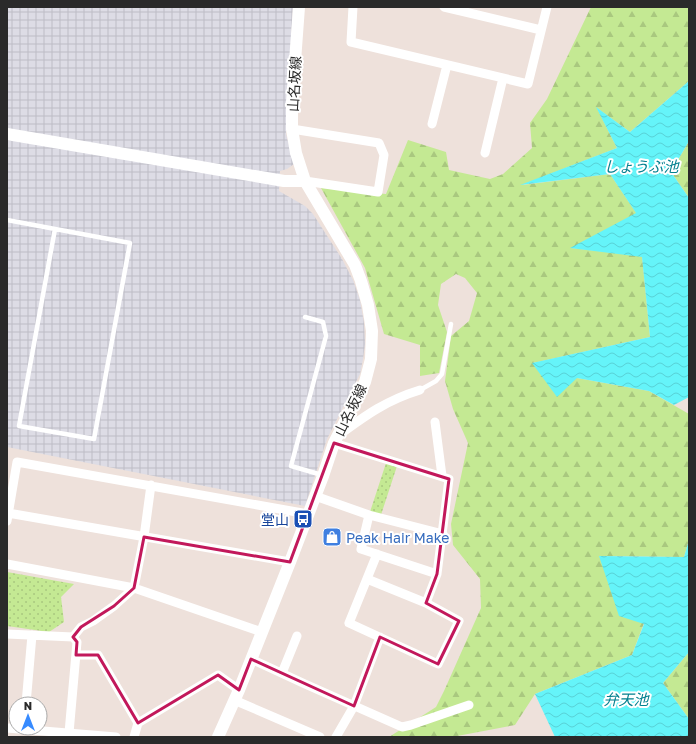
<svg xmlns="http://www.w3.org/2000/svg" width="696" height="744" font-family="'Golos Text','Noto Sans JP',sans-serif">
	<style>
		.industrial { fill: url(#industrial-grid) }
		.forest { fill: url(#forest-firs) }
		.park { fill: url(#park-dots) }
		.water { fill: url(#water-waves) }
		.lines { fill: none; stroke-linecap: round; stroke-linejoin: round }
		.lane { stroke: #fff; stroke-width: 4.5 }
		.street { stroke: #fff; stroke-width: 9 }
		.secondary { stroke: #fff; stroke-width: 12 }
		.marked { fill: none; stroke: #c2185b; stroke-width: 3; stroke-linejoin: round }
		.labels { text-anchor: middle; dominant-baseline: central; stroke-width: 4; stroke-linejoin: round; paint-order: stroke }
		.street-label { font-size: 14px; fill: #2a2a2a; stroke: #fff }
		.transit-label { font-size: 14px; fill: #164399; stroke: #fff; text-anchor: end }
		.shop-label { font-size: 14px; fill: #366cbe; stroke: #fff; text-anchor: start }
		.water-label { font-size: 15px; font-style: italic; fill: #048190; stroke: #fff }
	</style>
	<defs>
		<pattern id="industrial-grid" width="8" height="8" patternUnits="userSpaceOnUse"><rect width="8" height="8" fill="#dddce5"/><path d="M0 4h8M4 0v8" fill="none" stroke="#bebdc5"/></pattern>
		<pattern id="forest-firs" width="22" height="20" patternUnits="userSpaceOnUse"><rect width="22" height="20" fill="#c4e993"/><path d="M5 1l3.5 6h-7zM16 11l3.5 6h-7z" fill="#a9c87f"/></pattern>
		<pattern id="park-dots" width="8" height="8" patternUnits="userSpaceOnUse"><rect width="8" height="8" fill="#c4e993"/><path d="M2 2h.1M6 6h.1" fill="none" stroke="#a9c87f" stroke-width="1.8" stroke-linecap="round"/></pattern>
		<pattern id="water-waves" width="16" height="10" patternUnits="userSpaceOnUse"><rect width="16" height="10" fill="#65f4f9"/><path d="M0 5q4-4 8 0t8 0" fill="none" stroke="#58d1d6"/></pattern>
	</defs>
	<rect width="100%" height="100%" fill="#eee1db"/>
	<path class="industrial" d="M 7,7 L 293,7 L 287,107 L 286,134 L 294,164 L 287,169 L 280,171 L 279,191 L 305,206 L 313,214 L 342,259 L 353,280 L 360,300 L 364,323 L 365,344 L 363,359 L 360,374 L 327,439 L 305,506 L 7,447 Z"/>
	<path class="forest" d="M 591,7 L 689,7 L 689,81 L 630,132 L 597,108 L 617,148 L 522,185 L 610,174 L 637,214 L 571,248 L 642,256 L 650,337 L 533,363 L 577,378 L 649,391 L 689,414 L 689,540 L 684,557 L 599,556 L 644,623 L 632,655 L 535,694 L 515,725 L 452,737 L 389,737 L 436,707 L 444,691 L 481,608 L 480,579 L 453,545 L 451,524 L 468,443 L 453,409 L 445,381 L 451,336 L 469,321 L 477,293 L 465,278 L 456,274 L 441,284 L 438,305 L 447,332 L 439,373 L 420,376 L 420,345 L 384,334 L 365,268 L 321,188 L 386,194 L 408,140 L 446,152 L 449,170 L 490,179 L 503,174 L 532,148 L 530,123 L 547,99 Z
		M 689,141 L 689,198 L 671,172 Z
		M 689,652 L 689,719 L 663,683 Z"/>
	<path class="park" d="M 387,460 L 398,463 L 380,518 L 369,515 Z
		M 7,572 L 74,584 L 61,597 L 64,622 L 49,632 L 7,626 Z"/>
	<path class="water" d="M 689,81 L 689,141 L 671,172 L 689,198 L 689,397 L 674,405 L 649,391 L 577,378 L 557,397 L 532,363 L 650,337 L 642,257 L 570,248 L 636,213 L 610,174 L 520,185 L 617,148 L 596,107 L 630,132 Z
		M 689,540 L 689,652 L 663,683 L 689,719 L 689,737 L 555,737 L 535,694 L 632,655 L 644,624 L 619,616 L 599,556 L 684,557 Z"/>
	<g class="lines">
		<path class="lane" d="M 7,220 L 130,243 L 94,439 L 19,426 L 55,229
			M 305,317 L 323,322 L 326,336 L 291,466 L 322,475
			M 420,390 L 436,381 L 442,374 L 451,324"/>
		<path class="street" d="M 353,7 L 351,42 L 528,84 L 547,7
			M 444,7 L 541,30
			M 432,124 L 447,65
			M 292,129 L 379,143 L 384,155 L 378,192 L 305,181
			M 485,153 L 503,78
			M 435,422 L 442,476
			M 339,435 C 366,415 387,400 420,390
			M 334,443 L 449,479 L 437,574 L 426,603
			M 315,496 L 369,515 L 443,534
			M 8,513 L 290,562
			M 369,515 L 361,549 L 437,574
			M 7,521 L 17,462 L 308,514
			M 7,564 L 134,588 L 262,632
			M 367,579 L 426,603 L 459,621 L 438,664 L 349,623 L 377,554
			M 7,634 L 73,637 L 77,642 L 69,733
			M 73,637 L 81,627 L 93,621 L 114,606 L 134,588 L 144,537 L 151,485
			M 76,655 L 98,655 L 138,723 L 134,737
			M 251,659 L 305,684 L 402,727 L 411,725 L 469,705
			M 282,673 L 297,636
			M 234,700 L 320,737
			M 26,704 L 32,635
			M 138,723 L 218,675 L 239,690
			M 7,728 L 116,737
			M 336,737 L 354,706 L 380,637"/>
		<path class="secondary" d="M 7,134 L 284,181 L 305,181
			M 218,737 L 239,690 L 290,562 L 323,476 L 334,443 L 365,382 L 371,359 L 372,331 L 368,305 L 361,281 L 355,265 L 305,181 L 296,153 L 292,129 L 292,102 L 299,7"/>
	</g>
	<path class="marked" d="M 334,443 L 449,479 L 437,574 L 426,603 L 459,621 L 438,664 L 380,637 L 354,706 L 251,659 L 239,690 L 218,675 L 138,723 L 98,655 L 76,655 L 77,642 L 73,637 L 81,627 L 114,606 L 134,588 L 144,537 L 290,562 Z"/>
	<defs>
		<symbol id="bus-square" viewBox="-11 -11 22 22"><rect x="-9" y="-9" width="18" height="18" rx="4" fill="#1a4fb4" stroke="#fff"/><path d="M-5-6H5V4H4V6H2V4H-2V6H-4V4H-5ZM-3.5-4V0h7V-4ZM-3.5 1.2v1.5H-2V1.2ZM2 1.2v1.5H3.5V1.2Z" fill="#fff"/></symbol>
		<symbol id="shop-square" viewBox="-11 -11 22 22"><rect x="-9" y="-9" width="18" height="18" rx="4" fill="#3f7fe0" stroke="#fff"/><path d="M-5-2.5h2.3a2.7 3.5 0 0 1 5.4 0H5L5.5 6h-11ZM-1.5-2.5h3a1.5 2.3 0 0 0-3 0Z" fill="#fff"/></symbol>
	</defs>
	<g fill-rule="evenodd">
		<use href="#bus-square" x="292" y="508" width="22" height="22"/>
		<use href="#shop-square" x="321" y="526" width="22" height="22"/>
	</g>
	<g class="labels">
		<g class="street-label">
			<text transform="translate(294 84) rotate(-87)">山名坂線</text>
			<text transform="translate(350 410) rotate(-64)">山名坂線</text>
		</g>
		<g class="transit-label">
			<text x="289" y="519">堂山</text>
		</g>
		<g class="shop-label">
			<text x="346" y="537">Peak Hair Make</text>
		</g>
		<g class="water-label">
			<text x="641" y="166">しょうぶ池</text>
			<text x="626" y="699">弁天池</text>
		</g>
	</g>
	<rect width="696" height="744" fill="none" stroke="#2a2a2a" stroke-width="16"/>
	<g transform="translate(28 716)"><circle r="19" fill="#ffffff" stroke="#aaaaaa"/>
	<path d="M0-3L7 15L0 10L-7 15Z" fill="#378bff"/>
	<text y="-6" font-size="11" font-weight="bold" text-anchor="middle" fill="#2a2a2a">N</text>
	</g>
</svg>
